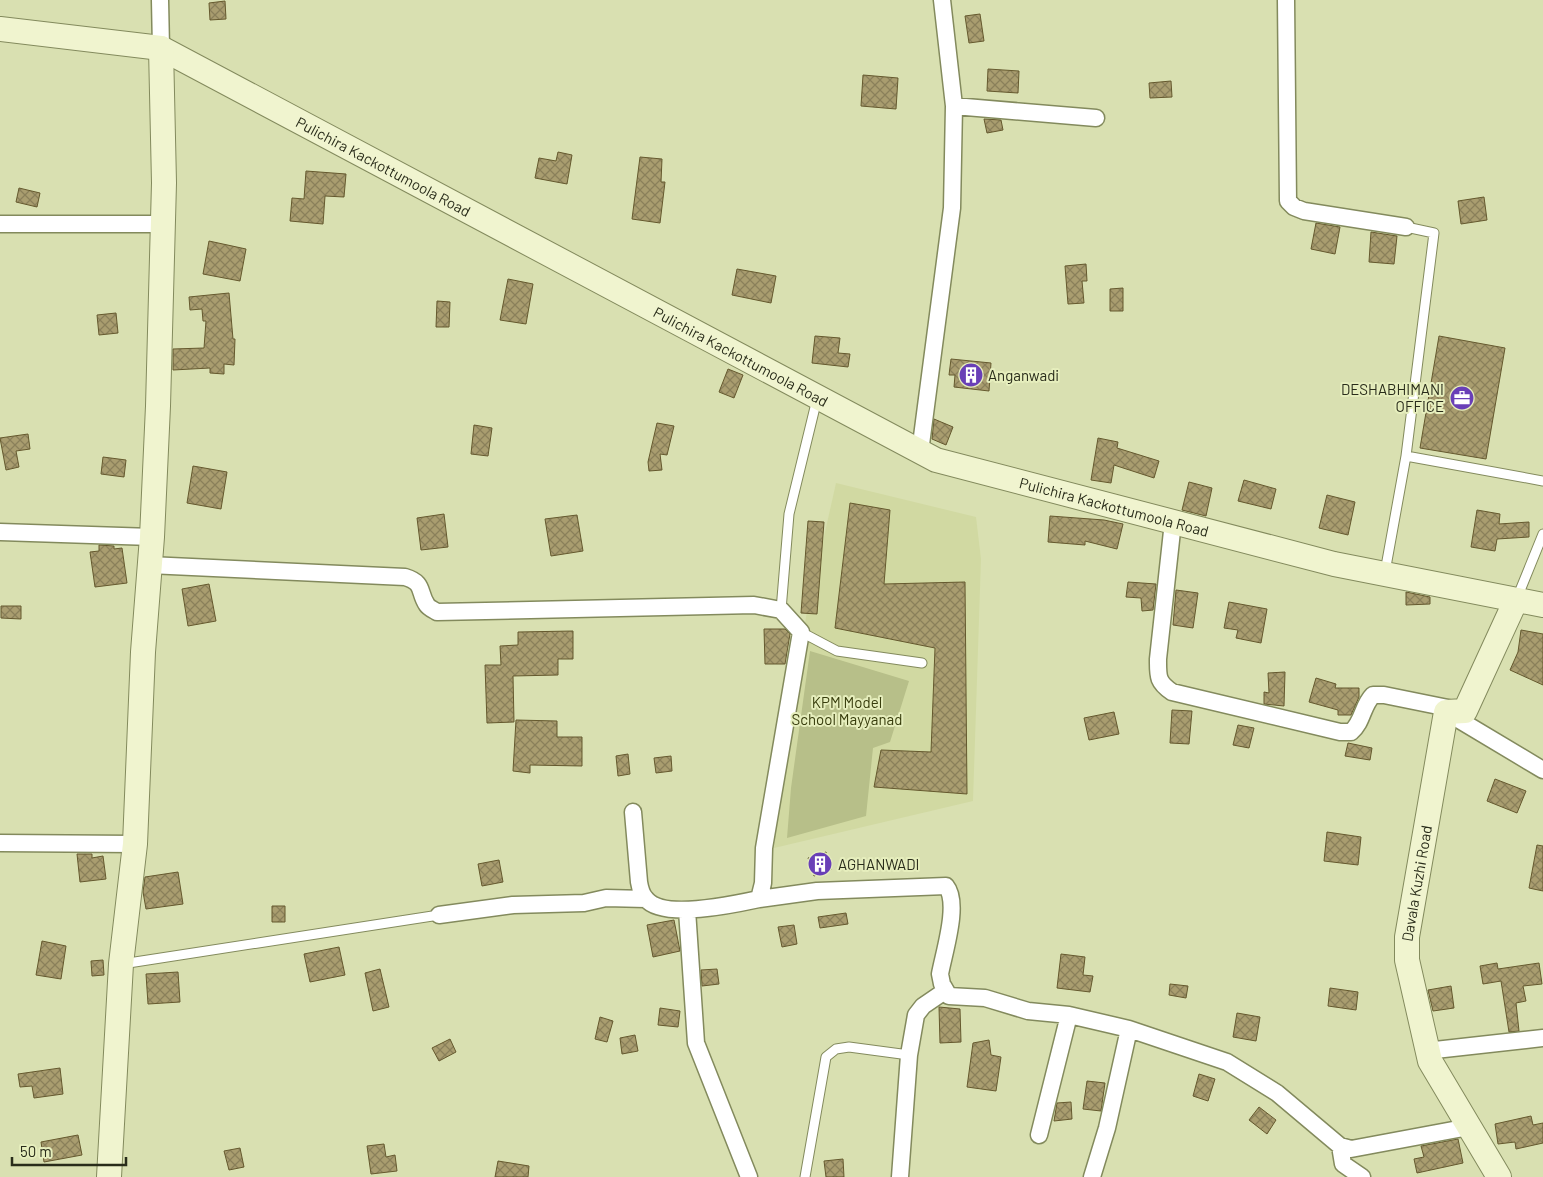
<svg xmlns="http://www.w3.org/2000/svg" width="1543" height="1177" font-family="Barlow,sans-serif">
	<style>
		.built { fill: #d1d9a2 }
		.green { fill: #b7bf89 }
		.building { fill: url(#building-cross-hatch); stroke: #65592e }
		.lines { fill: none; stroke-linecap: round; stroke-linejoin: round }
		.lane-casing { stroke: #838a5d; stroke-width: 11 }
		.street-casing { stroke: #838a5d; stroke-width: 19 }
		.secondary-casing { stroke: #838a5d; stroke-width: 26 }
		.lane { stroke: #fff; stroke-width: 9 }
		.street { stroke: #fff; stroke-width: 16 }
		.secondary { stroke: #f0f4cf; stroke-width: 24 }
		.labels { text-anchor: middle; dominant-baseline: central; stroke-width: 4; stroke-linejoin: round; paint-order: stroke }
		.street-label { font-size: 15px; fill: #292c1a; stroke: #e6eebd }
		.poi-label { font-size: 15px; fill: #292c1a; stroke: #e6eebd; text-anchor: start }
		.park-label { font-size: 15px; fill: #373c0c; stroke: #e6eebd }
	</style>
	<defs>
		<pattern id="building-cross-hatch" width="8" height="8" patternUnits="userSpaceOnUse" patternTransform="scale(1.25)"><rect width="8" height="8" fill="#a99d6f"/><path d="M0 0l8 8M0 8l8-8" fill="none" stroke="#8a805a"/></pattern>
	</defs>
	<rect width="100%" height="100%" fill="#d9e0b1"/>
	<path class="built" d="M 836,483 L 976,517 L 981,559 L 973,801 L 774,848 L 777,812 L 806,617 Z"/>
	<path class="green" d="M 810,651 L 909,681 L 890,742 L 873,748 L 866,816 L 787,838 L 791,788 Z"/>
	<path class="building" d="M 225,1 L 226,19 L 210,20 L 209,3 Z
		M 980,14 L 984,41 L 969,43 L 965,16 Z
		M 988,69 L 1019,71 L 1018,93 L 987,91 Z
		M 863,75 L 898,78 L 896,109 L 861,106 Z
		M 1171,81 L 1172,97 L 1150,98 L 1149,83 Z
		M 984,119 L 1001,120 L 1003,130 L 987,133 Z
		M 558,152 L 572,155 L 567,184 L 535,178 L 539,158 L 556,161 Z
		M 640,157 L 662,159 L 661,182 L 665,182 L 660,223 L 632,219 Z
		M 306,171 L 346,174 L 344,197 L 325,196 L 323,224 L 290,221 L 292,198 L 304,199 Z
		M 19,188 L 40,193 L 37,207 L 16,202 Z
		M 1484,197 L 1487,220 L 1461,224 L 1458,201 Z
		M 1316,223 L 1340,227 L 1335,254 L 1311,249 Z
		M 1371,232 L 1397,236 L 1394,264 L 1369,262 Z
		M 209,241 L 246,249 L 240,281 L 203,274 Z
		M 1086,264 L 1087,281 L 1082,281 L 1084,303 L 1068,304 L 1065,266 Z
		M 737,269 L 776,276 L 771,303 L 732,295 Z
		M 508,279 L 533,284 L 526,324 L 500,320 Z
		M 1123,288 L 1123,311 L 1110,311 L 1110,289 Z
		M 229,293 L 233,339 L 235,339 L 234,365 L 224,364 L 224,374 L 210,373 L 210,368 L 173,370 L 173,349 L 204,348 L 206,321 L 203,321 L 202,309 L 190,310 L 189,297 Z
		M 437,301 L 450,302 L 449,327 L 436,327 Z
		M 116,313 L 118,333 L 99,335 L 97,315 Z
		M 815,336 L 840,338 L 838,353 L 850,354 L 848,367 L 812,363 Z
		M 1439,336 L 1505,348 L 1486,459 L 1420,448 Z
		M 951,359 L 991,363 L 989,391 L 954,387 L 955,375 L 949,375 Z
		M 728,369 L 743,375 L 734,398 L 719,392 Z
		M 934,419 L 953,427 L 946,445 L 932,439 Z
		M 657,423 L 674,426 L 667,455 L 660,454 L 662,470 L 649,471 L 648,462 Z
		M 474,425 L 492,428 L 488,456 L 471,454 Z
		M 28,434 L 30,449 L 16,451 L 19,467 L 6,470 L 0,438 Z
		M 1098,438 L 1118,442 L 1117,448 L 1159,461 L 1154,478 L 1114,465 L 1111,483 L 1091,480 Z
		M 103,457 L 126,460 L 124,477 L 101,474 Z
		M 193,466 L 227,472 L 221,509 L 187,503 Z
		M 1244,480 L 1276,489 L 1271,509 L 1238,501 Z
		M 1189,482 L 1212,488 L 1206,516 L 1182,510 Z
		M 1327,495 L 1355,502 L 1348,535 L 1319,528 Z
		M 850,503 L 890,510 L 884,584 L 965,582 L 967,794 L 874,787 L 881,750 L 931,752 L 935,648 L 835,628 Z
		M 1477,510 L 1500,514 L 1499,524 L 1529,522 L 1529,537 L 1497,539 L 1495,551 L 1471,547 Z
		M 444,514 L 448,547 L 421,550 L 417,518 Z
		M 577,515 L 583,551 L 551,556 L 545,519 Z
		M 1050,516 L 1104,520 L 1123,524 L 1117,549 L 1085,541 L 1085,545 L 1048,542 Z
		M 808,521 L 824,522 L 817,614 L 801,613 Z
		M 99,545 L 114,546 L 114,549 L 122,548 L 127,583 L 95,587 L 90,552 L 99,551 Z
		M 1128,582 L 1156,584 L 1153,610 L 1142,611 L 1141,598 L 1126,597 Z
		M 209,584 L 216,621 L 188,626 L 182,589 Z
		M 1176,590 L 1198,593 L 1193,628 L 1173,625 Z
		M 1406,592 L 1430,597 L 1430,604 L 1406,605 Z
		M 1229,602 L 1267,609 L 1261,643 L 1236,638 L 1238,630 L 1224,628 Z
		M 1,606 L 21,606 L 21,619 L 1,618 Z
		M 764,629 L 785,629 L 790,634 L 785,664 L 765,664 Z
		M 1521,630 L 1543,634 L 1543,685 L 1510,670 L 1518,652 Z
		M 573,631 L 573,659 L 558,659 L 558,675 L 513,676 L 514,722 L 487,723 L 485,665 L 501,665 L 500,646 L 518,645 L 518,632 Z
		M 1285,672 L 1284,706 L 1264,704 L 1264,692 L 1269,693 L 1268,673 Z
		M 1316,678 L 1336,684 L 1335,688 L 1359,688 L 1359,697 L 1351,715 L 1338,715 L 1338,710 L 1309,702 Z
		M 1172,710 L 1192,711 L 1189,744 L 1170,743 Z
		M 1114,712 L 1119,734 L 1089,740 L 1084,718 Z
		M 516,720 L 557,721 L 557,737 L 582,737 L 582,766 L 530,765 L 530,773 L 513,771 Z
		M 1238,725 L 1254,728 L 1249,748 L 1233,745 Z
		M 1348,743 L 1372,748 L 1370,760 L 1345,756 Z
		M 628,754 L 630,774 L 618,776 L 616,756 Z
		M 671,756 L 672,771 L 656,773 L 654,758 Z
		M 1495,779 L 1526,791 L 1517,813 L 1487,801 Z
		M 1327,832 L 1361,837 L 1358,865 L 1324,861 Z
		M 1537,845 L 1543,846 L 1543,891 L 1529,888 Z
		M 826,852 L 831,870 L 814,876 L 808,858 Z
		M 77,854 L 92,854 L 92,858 L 103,856 L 106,879 L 80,882 Z
		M 499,860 L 503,882 L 482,886 L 478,864 Z
		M 178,872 L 183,904 L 146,909 L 143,892 L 145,877 Z
		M 272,906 L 285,906 L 285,922 L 272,922 Z
		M 846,913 L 848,924 L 820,928 L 818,917 Z
		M 674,920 L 680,951 L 653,957 L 647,925 Z
		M 794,925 L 797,944 L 782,947 L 778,927 Z
		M 42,941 L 66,946 L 61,979 L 36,975 Z
		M 339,947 L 345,975 L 310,982 L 304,954 Z
		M 1061,954 L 1085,957 L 1083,975 L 1093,976 L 1090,992 L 1057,988 Z
		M 103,960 L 104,975 L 92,976 L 91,961 Z
		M 1497,963 L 1498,969 L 1539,963 L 1542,984 L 1523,986 L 1526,1001 L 1516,1003 L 1519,1031 L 1509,1032 L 1501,981 L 1483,984 L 1480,966 Z
		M 380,969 L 389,1007 L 373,1011 L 365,973 Z
		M 717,969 L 719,984 L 702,986 L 701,970 Z
		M 178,972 L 180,1002 L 148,1004 L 146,974 Z
		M 1170,984 L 1188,986 L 1186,998 L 1169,995 Z
		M 1451,986 L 1454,1008 L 1433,1011 L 1428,990 Z
		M 1330,988 L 1358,992 L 1356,1010 L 1328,1006 Z
		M 939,1007 L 960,1009 L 961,1042 L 940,1043 Z
		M 660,1008 L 680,1011 L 678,1027 L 658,1025 Z
		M 1237,1013 L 1260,1017 L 1256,1041 L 1233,1037 Z
		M 600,1017 L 613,1021 L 607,1042 L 595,1039 Z
		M 635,1035 L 638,1051 L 622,1054 L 620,1038 Z
		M 450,1039 L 456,1052 L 439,1061 L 432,1048 Z
		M 989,1040 L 991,1055 L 1001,1057 L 996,1091 L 967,1087 L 973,1043 Z
		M 60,1068 L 63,1094 L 34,1098 L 32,1086 L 20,1087 L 18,1074 Z
		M 1199,1074 L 1215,1079 L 1208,1101 L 1193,1096 Z
		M 1087,1081 L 1105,1083 L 1101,1111 L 1083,1109 Z
		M 1071,1102 L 1072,1119 L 1054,1121 L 1057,1103 Z
		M 1259,1107 L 1276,1120 L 1267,1134 L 1249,1120 Z
		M 1531,1116 L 1533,1125 L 1543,1123 L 1543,1143 L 1516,1149 L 1515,1142 L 1498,1144 L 1495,1124 Z
		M 78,1135 L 82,1155 L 44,1162 L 41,1142 Z
		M 1458,1139 L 1463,1163 L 1417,1173 L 1414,1159 L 1424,1157 L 1421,1146 Z
		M 384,1144 L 386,1157 L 395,1155 L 397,1171 L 371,1174 L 367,1146 Z
		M 240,1148 L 244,1167 L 229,1170 L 224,1151 Z
		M 843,1159 L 844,1177 L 826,1177 L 824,1161 Z
		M 498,1161 L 529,1166 L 528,1177 L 495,1177 Z"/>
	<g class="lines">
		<defs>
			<path id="lane" d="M 1406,227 L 1434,233 L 1406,456 L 1543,481
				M 1385,572 L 1406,456
				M 1517,598 L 1543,534
				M 781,610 L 789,514 L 817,399
				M 801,632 L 837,651 L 922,663
				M 122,964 L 439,915
				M 805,1177 L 826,1057 L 836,1049 L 849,1047 L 909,1055"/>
			<path id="street" d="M 160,0 L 161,48
				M 1286,0 L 1288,201 L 1294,207 L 1304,211 L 1406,227
				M 954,106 L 1096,118
				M 0,224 L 163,224
				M 920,452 L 952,208 L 954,106 L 942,0
				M 1173,522 L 1158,659 C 1158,676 1157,682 1172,692 L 1340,732 L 1351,732 C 1363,722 1362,706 1373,695 L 1384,695 L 1458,710
				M 0,532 L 152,537
				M 149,565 L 405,577 C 425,583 418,592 427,605 C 429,608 434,610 437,612 L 754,605 L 781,610 L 801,632 L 764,848 L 763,883 L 759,899 L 817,891 L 946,886 C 960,903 944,952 940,974 L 942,984 L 949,996 L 985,998 L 1028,1011 L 1069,1015 L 1129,1029 L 1227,1062 L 1277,1093 L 1340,1146 L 1351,1149 L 1469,1127
				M 1446,712 L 1543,770
				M 633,812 L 639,882 C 640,888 642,895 646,899 C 663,920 736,904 759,899
				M 0,843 L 135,844
				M 687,910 L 696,1043 L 749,1177
				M 439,915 L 513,905 L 584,903 L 606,898 L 646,899
				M 1426,1051 L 1543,1038
				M 1039,1135 L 1069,1015
				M 1340,1146 L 1343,1164 L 1362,1177
				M 900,1177 L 909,1055 L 916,1015 L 923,1006 L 945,991
				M 1092,1177 L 1107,1128 L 1129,1029"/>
			<g id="secondary">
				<path id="s1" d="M 0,29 L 161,48 L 936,460 L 1334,564 L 1543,605"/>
				<path d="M 109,1177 L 121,964 L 135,844 L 143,652 L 152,537 L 158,406 L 164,183 L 161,48"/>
				<path id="s2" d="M 1499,1177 L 1430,1061 L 1407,960 L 1407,937 L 1446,712 L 1465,711 L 1516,600"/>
			</g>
		</defs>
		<use href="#lane" class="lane-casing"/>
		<use href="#street" class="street-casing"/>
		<use href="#secondary" class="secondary-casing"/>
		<use href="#lane" class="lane"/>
		<use href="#street" class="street"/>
		<use href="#secondary" class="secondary"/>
	</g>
	<defs>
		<symbol id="building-disc" viewBox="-11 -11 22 22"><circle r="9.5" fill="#693fb7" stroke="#e6eebd"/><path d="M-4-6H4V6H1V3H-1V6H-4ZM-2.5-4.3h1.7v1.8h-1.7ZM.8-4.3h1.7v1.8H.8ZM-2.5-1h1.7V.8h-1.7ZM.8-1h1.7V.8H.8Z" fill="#fff"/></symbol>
		<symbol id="office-disc" viewBox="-11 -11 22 22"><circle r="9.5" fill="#693fb7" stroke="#e6eebd"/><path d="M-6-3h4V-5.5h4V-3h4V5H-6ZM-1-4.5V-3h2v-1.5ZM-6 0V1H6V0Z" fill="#fff"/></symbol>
	</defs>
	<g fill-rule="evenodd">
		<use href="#building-disc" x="957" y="361" width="28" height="28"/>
		<use href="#office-disc" x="1448" y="384" width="28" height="28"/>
		<use href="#building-disc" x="806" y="850" width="28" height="28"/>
	</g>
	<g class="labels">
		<g class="street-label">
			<text stroke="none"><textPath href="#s1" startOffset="414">Pulichira Kackottumoola Road</textPath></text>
			<text stroke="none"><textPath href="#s1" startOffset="819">Pulichira Kackottumoola Road</textPath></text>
			<text stroke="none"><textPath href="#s1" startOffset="1224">Pulichira Kackottumoola Road</textPath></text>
			<text stroke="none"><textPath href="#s2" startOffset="316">Davala Kuzhi Road</textPath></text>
		</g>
		<g class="poi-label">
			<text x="988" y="375">Anganwadi</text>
			<text x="1444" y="389" text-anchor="end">DESHABHIMANI<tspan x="1444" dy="17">OFFICE</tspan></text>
			<text x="838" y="864">AGHANWADI</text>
		</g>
		<g class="park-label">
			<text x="847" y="702">KPM Model<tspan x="847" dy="17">School Mayyanad</tspan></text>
		</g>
	</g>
	<path d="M12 1157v8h114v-8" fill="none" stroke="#292c1a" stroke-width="2.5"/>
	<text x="20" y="1157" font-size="15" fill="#292c1a" stroke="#e6eebd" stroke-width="4" paint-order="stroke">50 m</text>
</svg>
